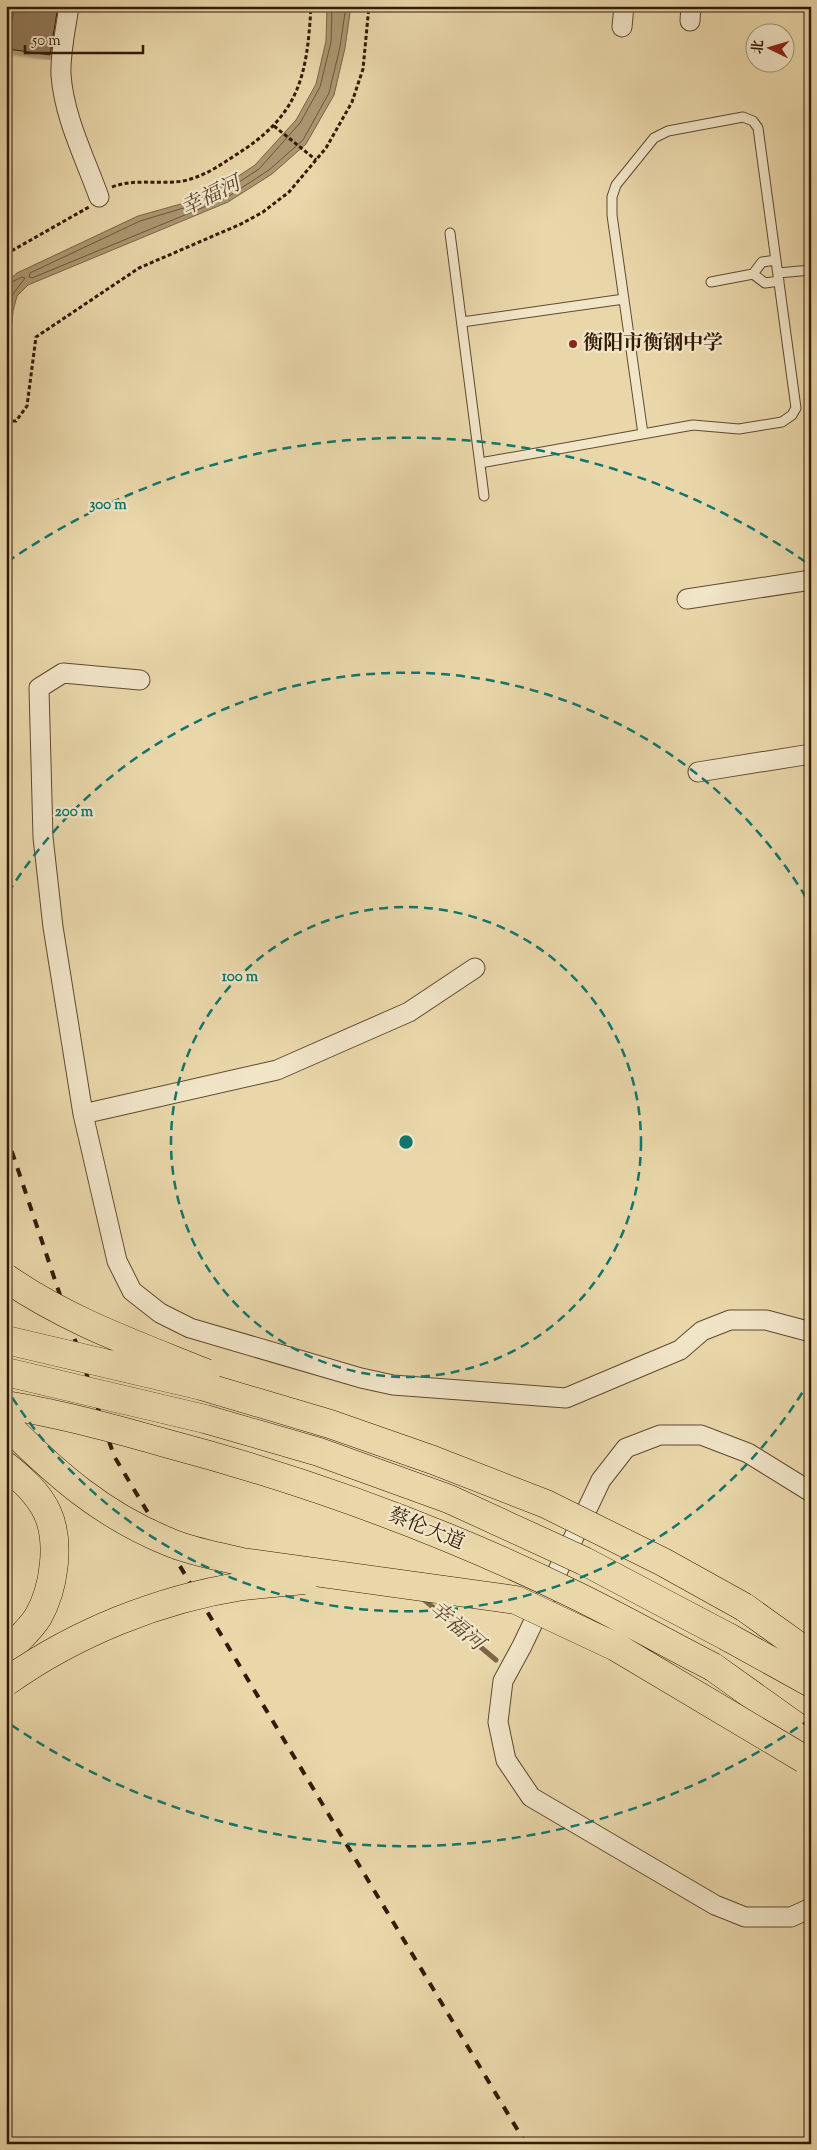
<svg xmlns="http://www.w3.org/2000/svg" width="817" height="2150" font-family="'Sorts Mill Goudy','Noto Serif SC',serif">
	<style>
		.water { fill: #ab9772; stroke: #7b6547 }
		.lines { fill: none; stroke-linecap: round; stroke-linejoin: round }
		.shore { stroke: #6f583c; stroke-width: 1 }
		.stream { stroke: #7b6547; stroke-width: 5 }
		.building { fill: #927c5b; stroke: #331a06; filter: url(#shadow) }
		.lane-casing { stroke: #60492f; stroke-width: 11 }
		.street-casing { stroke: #60492f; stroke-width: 21 }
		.highway-casing { stroke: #331a06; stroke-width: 29 }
		.path { stroke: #331a06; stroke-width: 3; stroke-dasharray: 4 2.5; stroke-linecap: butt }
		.lane { stroke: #f1e5c8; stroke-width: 9 }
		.street { stroke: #f1e5c8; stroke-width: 19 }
		.highway { stroke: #e9d7aa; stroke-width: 28 }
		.rail { stroke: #331a06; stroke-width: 4; stroke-dasharray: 9 9; stroke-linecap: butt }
		.highway-bridge-casing { stroke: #331a06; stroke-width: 29; stroke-linecap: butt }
		.highway-bridge { stroke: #e9d7aa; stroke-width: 28 }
		.ring { fill: none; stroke: #0f766e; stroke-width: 2.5; stroke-dasharray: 9 6 }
		.poi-dot { fill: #8f2418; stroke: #f1e5c8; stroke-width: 2 }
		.labels { text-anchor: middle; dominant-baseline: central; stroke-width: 4.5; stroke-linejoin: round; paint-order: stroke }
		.poi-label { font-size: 20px; font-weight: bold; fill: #331a06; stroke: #f1e5c8; text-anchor: start }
		.street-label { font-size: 20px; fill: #331a06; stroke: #f1e5c8 }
		.water-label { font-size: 21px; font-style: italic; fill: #5d462c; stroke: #f1e5c8 }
		.centre { fill: #0f766e; stroke: #f1e5c8; stroke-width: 2.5 }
		.ring-label { font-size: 15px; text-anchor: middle; font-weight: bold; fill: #0f766e; stroke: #f1e5c8; stroke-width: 4.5; stroke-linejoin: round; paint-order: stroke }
	</style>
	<defs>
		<filter id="shadow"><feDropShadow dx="3" dy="5.5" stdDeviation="1" flood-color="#0004"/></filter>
	</defs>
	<rect width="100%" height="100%" fill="#e9d7aa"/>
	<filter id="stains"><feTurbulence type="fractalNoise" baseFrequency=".004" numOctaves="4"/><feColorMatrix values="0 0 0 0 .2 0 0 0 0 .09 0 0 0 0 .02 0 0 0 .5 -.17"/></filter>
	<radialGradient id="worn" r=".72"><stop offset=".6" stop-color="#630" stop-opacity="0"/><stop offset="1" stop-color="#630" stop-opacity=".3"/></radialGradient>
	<path class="water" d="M 327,6 L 351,6 L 345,48 L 334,95 L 306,144 L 272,174 L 228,202 L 28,285 L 17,296 L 13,311 L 6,388 L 8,281 L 17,273 L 138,216 L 195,200 L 237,177 L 255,165 L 296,120 L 316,84 L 326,41 Z"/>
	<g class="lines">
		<path class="shore" d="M 332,6 L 331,42 L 320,87 L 300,123 L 259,169 L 239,182 L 197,204 L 140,221 L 30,273 L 29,277 L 32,278 L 226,198 L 269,170 L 303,140 L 329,93 L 340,47 L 346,6
			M 6,285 L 22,277 L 25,278 L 13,294 L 6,323"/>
		<path class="stream" d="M 422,1598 L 496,1660"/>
	</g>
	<path class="building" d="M 14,6 L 58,6 L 50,55 L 8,49 Z"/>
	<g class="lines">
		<defs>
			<path id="lane" d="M 450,233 L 484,496
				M 778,273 L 811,270
				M 753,274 L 765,283 L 779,281
				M 711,282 L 753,274 L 762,262 L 776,260
				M 462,322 L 624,299
				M 480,463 L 693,425 L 739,429 L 782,422 L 792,415 L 796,408 L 758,128 L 753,121 L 743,117 L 668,131 L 654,138 L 616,185 L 612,197 L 612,215 L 643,434"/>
			<path id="street" d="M 69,6 C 66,28 60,53 61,75 C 64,117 85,158 99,197
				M 690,21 L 691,6
				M 622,27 L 624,6
				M 687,599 L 811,580
				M 140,680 L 63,673 L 39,688 L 43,837 L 53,927 L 83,1114 L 117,1261 L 132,1291 L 160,1313 L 190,1328 L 361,1378 L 393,1385 L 566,1398 L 680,1350 L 702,1331 L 730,1320 L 766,1320 L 811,1332
				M 698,772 L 811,754
				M 83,1114 L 277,1070 L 409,1012 L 475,968
				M 811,1492 L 748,1453 L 701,1435 L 660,1435 L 626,1448 L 601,1480 L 522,1646 L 503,1681 L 498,1722 L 506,1760 L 531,1797 L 715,1905 L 745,1917 L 791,1917 L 811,1908"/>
			<path id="highway" d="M 6,1466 C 22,1479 38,1493 47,1512 C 61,1542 54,1589 38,1617 C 31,1628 19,1639 10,1649 L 6,1650
				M 744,1607 L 811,1655
				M 728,1637 L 811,1683
				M 713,1667 L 811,1737"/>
		</defs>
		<use href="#lane" class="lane-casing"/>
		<use href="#street" class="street-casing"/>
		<use href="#highway" class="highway-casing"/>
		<path class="path" d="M 274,126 L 316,160
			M 112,187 C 136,178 158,185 183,181 C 202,177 218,167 234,156 C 299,116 307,78 311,6
			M 6,254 L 89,207
			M 6,421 L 16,421 L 27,406 L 36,337 L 139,268 L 241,224 L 263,212 L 289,192 L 326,148 L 352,102 L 363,69 L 369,6"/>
		<use href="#lane" class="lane"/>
		<use href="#street" class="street"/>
		<use href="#highway" class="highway"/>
		<path class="rail" d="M 6,1134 L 114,1456 L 526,2144"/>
		<defs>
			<path id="highway-bridge" d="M 6,1278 C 68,1321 137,1345 206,1373
				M 6,1340 L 202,1386 L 330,1424 L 433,1460 L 546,1504 L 663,1562 L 744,1607
				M 6,1372 L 205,1419 L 319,1452 L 449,1499 L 584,1561 L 728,1637
				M 6,1405 C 61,1414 112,1428 165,1443 C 305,1480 442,1530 571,1593 C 619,1616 666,1643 713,1667
				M 6,1424 C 56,1474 102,1515 169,1542 C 192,1552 218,1556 242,1562 L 516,1600 L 616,1647 L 804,1759
				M 6,1682 C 75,1633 159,1599 243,1586 C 263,1584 283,1582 304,1580"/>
		</defs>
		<use href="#highway-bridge" class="highway-bridge-casing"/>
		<use href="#highway-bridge" class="highway-bridge"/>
	</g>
	<g class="ring">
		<circle cx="406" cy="1142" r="235"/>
		<path d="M810 1380A469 469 0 0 1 8 1391M8 893A469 469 0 0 1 810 904"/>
		<path d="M810 1719A704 704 0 0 1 7 1722M7 562A704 704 0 0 1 810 565"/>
	</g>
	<circle class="poi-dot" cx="573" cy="344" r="5"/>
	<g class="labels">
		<g class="poi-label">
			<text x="583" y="344">衡阳市衡钢中学</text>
		</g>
		<g class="street-label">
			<text transform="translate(426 1530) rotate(22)">蔡伦大道</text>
		</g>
		<g class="water-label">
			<text transform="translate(211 197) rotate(-26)">幸福河</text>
			<text transform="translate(456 1627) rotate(40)">幸福河</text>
		</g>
	</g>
	<circle cx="406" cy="1142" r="8" class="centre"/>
	<g class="ring-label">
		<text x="108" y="509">300 m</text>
		<text x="74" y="816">200 m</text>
		<text x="240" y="981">100 m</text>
	</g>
	<rect width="817" height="2150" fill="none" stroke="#e9d7aa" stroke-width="25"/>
	<rect x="8" y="8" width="802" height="2135" fill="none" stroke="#331a06" stroke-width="2.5"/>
	<rect x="12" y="12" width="792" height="2125" fill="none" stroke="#331a06"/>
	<g transform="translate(770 48) rotate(275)"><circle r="24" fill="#f1e5c8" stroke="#a5947a"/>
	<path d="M0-4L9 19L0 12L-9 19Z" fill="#8f2418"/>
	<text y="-8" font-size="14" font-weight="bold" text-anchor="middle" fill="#331a06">北</text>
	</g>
	<path d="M25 45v8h118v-8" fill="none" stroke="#331a06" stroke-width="2.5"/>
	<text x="32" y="45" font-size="15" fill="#331a06" stroke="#f1e5c8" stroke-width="4" paint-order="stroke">50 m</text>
	<rect width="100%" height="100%" filter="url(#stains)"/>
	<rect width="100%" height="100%" fill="url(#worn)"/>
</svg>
